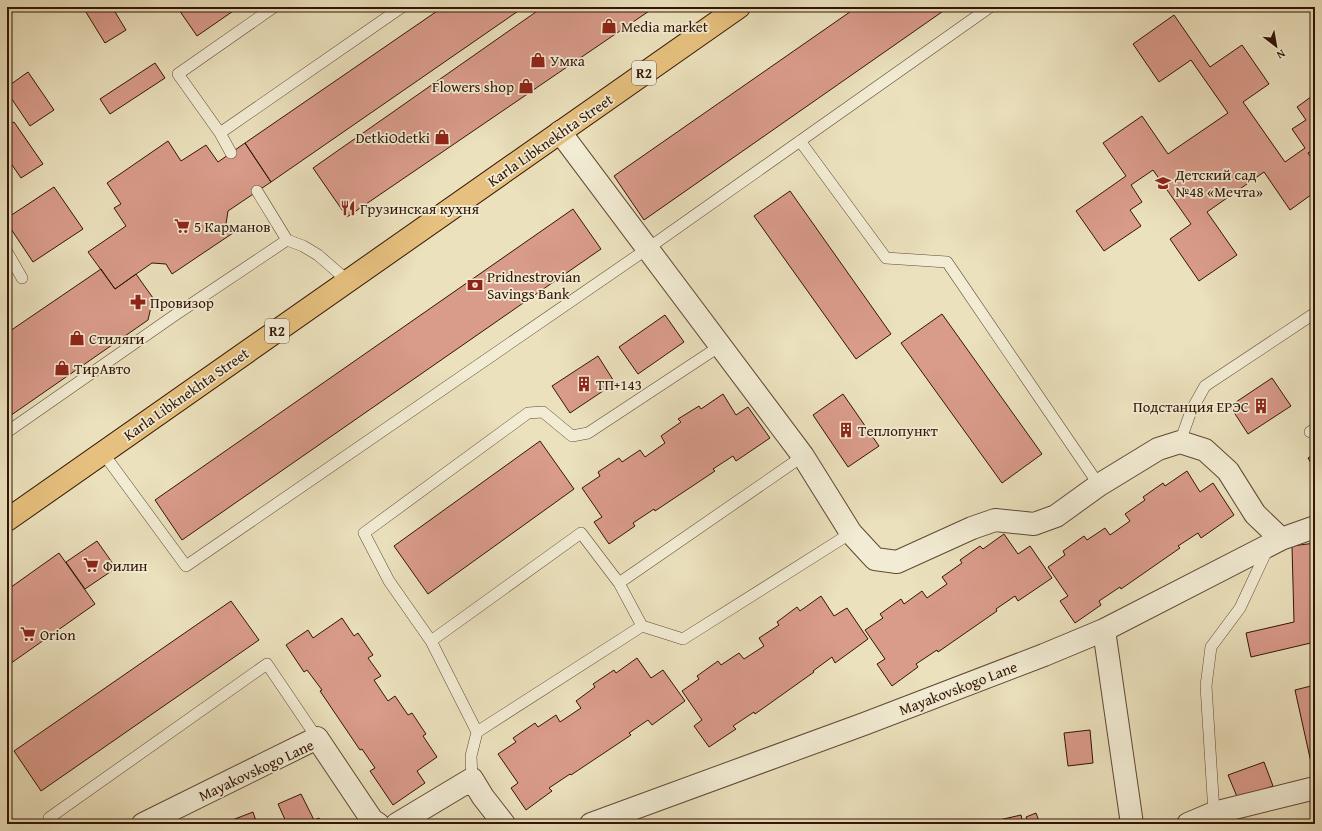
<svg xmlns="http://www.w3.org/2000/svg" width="1322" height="831" font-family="'Gentium Book Plus',serif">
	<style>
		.building { fill: #d99b8a; stroke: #331505 }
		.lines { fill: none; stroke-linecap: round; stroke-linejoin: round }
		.service-casing { stroke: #614833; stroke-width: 12 }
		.minor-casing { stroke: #614833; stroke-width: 24 }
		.primary-casing { stroke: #331505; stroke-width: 24 }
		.service { stroke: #f2ecd4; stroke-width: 11 }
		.minor { stroke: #f2ecd4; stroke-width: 22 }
		.primary { stroke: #e6c07e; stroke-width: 22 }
		.labels { text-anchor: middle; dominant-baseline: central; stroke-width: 3.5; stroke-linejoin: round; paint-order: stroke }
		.shield { fill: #f2ecd4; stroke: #6c5643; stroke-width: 1 }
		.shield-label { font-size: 14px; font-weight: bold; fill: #331505 }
		.poi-label { font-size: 15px; fill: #331505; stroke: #f2ecd4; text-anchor: start }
		.street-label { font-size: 15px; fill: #331505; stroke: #f2ecd4 }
	</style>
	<rect width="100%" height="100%" fill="#ebe1bd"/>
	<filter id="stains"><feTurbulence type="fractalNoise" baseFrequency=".005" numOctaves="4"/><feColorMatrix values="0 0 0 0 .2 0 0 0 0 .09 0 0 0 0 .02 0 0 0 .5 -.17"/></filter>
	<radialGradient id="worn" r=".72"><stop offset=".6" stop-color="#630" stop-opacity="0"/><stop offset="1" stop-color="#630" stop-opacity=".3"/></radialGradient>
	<path class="building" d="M 88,7 L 112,7 L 126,30 L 105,43 L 84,9 Z
		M 177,7 L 239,7 L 197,36 Z
		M 443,7 L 524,7 L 271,182 L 245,143 Z
		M 543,7 L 655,7 L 347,217 L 313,168 Z
		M 857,7 L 949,7 L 644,220 L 614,176 Z
		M 1174,15 L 1210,67 L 1242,45 L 1269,84 L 1243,102 L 1285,162 L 1305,148 L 1292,129 L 1306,120 L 1297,107 L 1315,94 L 1315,149 L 1308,153 L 1315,163 L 1315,192 L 1290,210 L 1264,172 L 1207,212 L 1237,255 L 1199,281 L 1170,239 L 1191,224 L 1153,170 L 1131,185 L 1142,202 L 1130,210 L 1141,226 L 1104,251 L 1076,211 L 1126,176 L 1103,143 L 1142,116 L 1168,154 L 1228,113 L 1191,60 L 1159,82 L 1133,44 Z
		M 155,63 L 165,78 L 110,114 L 100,99 Z
		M 28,72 L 54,110 L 30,126 L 7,92 L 7,87 Z
		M 14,122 L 43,164 L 21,178 L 8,159 L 7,160 L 7,126 Z
		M 168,141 L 181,161 L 206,145 L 218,162 L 245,143 L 271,182 L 228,211 L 226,224 L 233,233 L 172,274 L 166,264 L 152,263 L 115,289 L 88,252 L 126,226 L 114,208 L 121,204 L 107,183 Z
		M 54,187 L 83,229 L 33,262 L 7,223 L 7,218 Z
		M 790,191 L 891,334 L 856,359 L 754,216 Z
		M 573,209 L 601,249 L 182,540 L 155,500 Z
		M 101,269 L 115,289 L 136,274 L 153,298 L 148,320 L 7,418 L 7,333 Z
		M 942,314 L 1042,454 L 1002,483 L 901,343 Z
		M 665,315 L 684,342 L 638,374 L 619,347 Z
		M 598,356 L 615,383 L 570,413 L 552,386 Z
		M 1272,378 L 1291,406 L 1248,434 L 1230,406 Z
		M 723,394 L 736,415 L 748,407 L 770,438 L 736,461 L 733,456 L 713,469 L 715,471 L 655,511 L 654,509 L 633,523 L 635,526 L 609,544 L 594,522 L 602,517 L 582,488 L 600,476 L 598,472 L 619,458 L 622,462 L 640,450 L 645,457 L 665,443 L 661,436 L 681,422 L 678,419 L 699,406 L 701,409 Z
		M 843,394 L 879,446 L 848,467 L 813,415 Z
		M 540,441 L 574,489 L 428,594 L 394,546 Z
		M 1315,454 L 1315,470 L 1308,458 Z
		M 1187,471 L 1200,492 L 1213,483 L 1234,515 L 1201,538 L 1198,533 L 1178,546 L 1180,548 L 1121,589 L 1120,587 L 1099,601 L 1101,605 L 1075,623 L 1060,601 L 1068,596 L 1048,567 L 1065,555 L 1063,551 L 1084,536 L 1087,540 L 1105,528 L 1110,535 L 1130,521 L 1125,514 L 1145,500 L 1143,497 L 1163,483 L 1165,486 Z
		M 1004,534 L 1018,554 L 1030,546 L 1052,578 L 1018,601 L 1015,596 L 996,609 L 997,611 L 938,652 L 937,650 L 916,664 L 918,667 L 892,686 L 877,664 L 885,659 L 865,630 L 883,618 L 880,614 L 901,599 L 904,604 L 922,591 L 927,598 L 947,584 L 942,577 L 962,563 L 960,560 L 980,546 L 983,549 Z
		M 97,541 L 116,568 L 85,589 L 66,562 Z
		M 1315,543 L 1315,642 L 1251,657 L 1246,633 L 1294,622 L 1292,546 Z
		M 59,553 L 95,604 L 7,666 L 7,590 Z
		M 821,596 L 834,616 L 847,608 L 868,639 L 835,663 L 832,657 L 813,671 L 814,672 L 755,714 L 754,712 L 733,726 L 736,729 L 709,747 L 694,726 L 702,720 L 682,691 L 699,679 L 697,676 L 718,661 L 721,665 L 739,653 L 744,659 L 764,646 L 759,638 L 779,625 L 777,622 L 797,607 L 800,611 Z
		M 231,601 L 259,640 L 41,791 L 14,751 Z
		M 342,618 L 354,636 L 358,633 L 373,655 L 368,658 L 381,676 L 374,680 L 388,701 L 395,696 L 408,715 L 412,713 L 426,734 L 423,736 L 437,757 L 417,771 L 425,783 L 393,805 L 370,771 L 375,768 L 362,749 L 360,750 L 320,691 L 322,690 L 307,670 L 304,672 L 286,645 L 308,630 L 313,638 Z
		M 637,658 L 651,678 L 663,670 L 685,701 L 652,725 L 648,720 L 629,733 L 631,735 L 571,775 L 570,774 L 549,788 L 552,791 L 526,810 L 511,788 L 518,783 L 498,754 L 516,742 L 513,738 L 535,723 L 538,727 L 556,715 L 560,722 L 581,708 L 576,701 L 595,687 L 593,684 L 614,670 L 616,673 Z
		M 1315,685 L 1315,767 L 1312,767 L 1295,690 Z
		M 1090,730 L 1093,763 L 1068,766 L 1064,733 Z
		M 1264,762 L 1273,786 L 1238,799 L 1228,775 Z
		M 301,794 L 314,820 L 319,818 L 322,824 L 287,824 L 278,804 Z
		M 253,812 L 257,824 L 227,824 L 227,822 Z
		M 1036,813 L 1040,824 L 1029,824 L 1026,817 Z
		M 1021,815 L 1023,824 L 986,824 L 986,823 Z"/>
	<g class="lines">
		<defs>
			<path id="service" d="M 274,7 L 178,74 L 220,133 L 402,7
				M 220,133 L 231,153
				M 800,141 L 886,258 L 947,262 L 1099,485
				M 257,191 L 287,240 L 303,246 L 318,255 L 348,281
				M 7,252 L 22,278
				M 7,432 L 175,315 L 287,240
				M 1310,432 L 1315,429
				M 1180,442 L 1191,411 L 1205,386 L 1315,313
				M 103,453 L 186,566 L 647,249 L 990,7
				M 642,626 L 619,583 L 803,456
				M 431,641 L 389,581 L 364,533 L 528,413 L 543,412 L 572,436 L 588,433 L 720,346
				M 477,732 L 431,641 L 581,533 L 619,583
				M 472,779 L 471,756 L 477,732 L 642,626 L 683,639 L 851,533
				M 1214,813 L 1206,686 L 1211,647 L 1240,608 L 1268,548
				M 53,824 L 49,818 L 267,664 L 317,738"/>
			<path id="minor" d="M 560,132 L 803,456 L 851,533 L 875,559 L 897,562 L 972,528 L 995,520 L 1034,524 L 1056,516 L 1099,485 L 1158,449 L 1180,442 L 1205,450 L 1228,471 L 1255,514 L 1281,539
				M 1104,630 L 1132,824
				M 143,824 L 317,738 L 372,820 L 378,824
				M 397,824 L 472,779 L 483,797 L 504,824
				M 591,824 L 864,724 L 1044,655 L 1104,630 L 1281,539 L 1315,527
				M 1188,824 L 1214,813 L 1315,788"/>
			<path id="primary" d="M 7,520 L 739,7"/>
		</defs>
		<use href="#service" class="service-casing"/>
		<use href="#minor" class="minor-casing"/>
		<use href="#primary" class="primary-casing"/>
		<use href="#service" class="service"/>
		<use href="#minor" class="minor"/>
		<use href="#primary" class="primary"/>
	</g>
	<defs>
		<symbol id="shop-bare" viewBox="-9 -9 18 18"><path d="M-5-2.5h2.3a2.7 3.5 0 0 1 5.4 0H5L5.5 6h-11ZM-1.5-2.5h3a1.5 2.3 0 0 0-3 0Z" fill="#8f2418" stroke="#f2ecd4" stroke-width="2.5" paint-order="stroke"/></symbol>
		<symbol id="school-bare" viewBox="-9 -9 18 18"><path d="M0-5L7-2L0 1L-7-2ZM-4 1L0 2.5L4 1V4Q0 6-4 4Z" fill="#8f2418" stroke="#f2ecd4" stroke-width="2.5" paint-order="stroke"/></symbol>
		<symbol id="restaurant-bare" viewBox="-9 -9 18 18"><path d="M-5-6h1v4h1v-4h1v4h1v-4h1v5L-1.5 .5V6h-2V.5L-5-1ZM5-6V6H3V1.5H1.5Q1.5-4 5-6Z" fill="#8f2418" stroke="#f2ecd4" stroke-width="2.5" paint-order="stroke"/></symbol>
		<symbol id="supermarket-bare" viewBox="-9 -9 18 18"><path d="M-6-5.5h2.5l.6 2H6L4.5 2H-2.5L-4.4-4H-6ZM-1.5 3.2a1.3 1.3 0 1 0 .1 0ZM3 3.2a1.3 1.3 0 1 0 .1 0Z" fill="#8f2418" stroke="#f2ecd4" stroke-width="2.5" paint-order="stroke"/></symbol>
		<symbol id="bank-bare" viewBox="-9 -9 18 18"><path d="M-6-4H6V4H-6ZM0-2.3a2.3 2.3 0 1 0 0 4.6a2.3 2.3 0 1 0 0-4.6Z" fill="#8f2418" stroke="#f2ecd4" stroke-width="2.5" paint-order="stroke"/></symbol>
		<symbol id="pharmacy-bare" viewBox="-9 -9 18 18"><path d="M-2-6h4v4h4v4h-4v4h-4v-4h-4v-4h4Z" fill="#8f2418" stroke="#f2ecd4" stroke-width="2.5" paint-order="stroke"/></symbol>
		<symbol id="building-bare" viewBox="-9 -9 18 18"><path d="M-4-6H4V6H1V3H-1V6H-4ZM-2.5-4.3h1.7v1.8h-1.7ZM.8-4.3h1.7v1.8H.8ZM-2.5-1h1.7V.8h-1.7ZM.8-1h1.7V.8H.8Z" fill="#8f2418" stroke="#f2ecd4" stroke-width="2.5" paint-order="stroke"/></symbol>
	</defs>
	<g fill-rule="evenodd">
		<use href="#shop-bare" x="598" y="15" width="22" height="22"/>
		<use href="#shop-bare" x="527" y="49" width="22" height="22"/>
		<use href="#shop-bare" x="515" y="75" width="22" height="22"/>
		<use href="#shop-bare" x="431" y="126" width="22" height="22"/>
		<use href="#school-bare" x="1152" y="172" width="22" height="22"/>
		<use href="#restaurant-bare" x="337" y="197" width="22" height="22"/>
		<use href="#supermarket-bare" x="171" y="215" width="22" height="22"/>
		<use href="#bank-bare" x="464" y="274" width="22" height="22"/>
		<use href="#pharmacy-bare" x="127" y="291" width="22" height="22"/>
		<use href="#shop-bare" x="66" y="327" width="22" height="22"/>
		<use href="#shop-bare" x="51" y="357" width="22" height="22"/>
		<use href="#building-bare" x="573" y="373" width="22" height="22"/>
		<use href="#building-bare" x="1250" y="395" width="22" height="22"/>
		<use href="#building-bare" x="835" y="419" width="22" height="22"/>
		<use href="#supermarket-bare" x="80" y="554" width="22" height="22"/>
		<use href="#supermarket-bare" x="17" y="623" width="22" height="22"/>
	</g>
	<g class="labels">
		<g class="shield">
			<rect x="632" y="61" width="24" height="24" rx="3"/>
			<rect x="265" y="319" width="24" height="24" rx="3"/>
		</g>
		<g class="shield-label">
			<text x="644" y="73">R2</text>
			<text x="277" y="331">R2</text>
		</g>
		<g class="poi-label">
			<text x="621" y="26">Media market</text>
			<text x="550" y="60">Умка</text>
			<text x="514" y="86" text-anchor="end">Flowers shop</text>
			<text x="430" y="137" text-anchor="end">DetkiOdetki</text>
			<text x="1175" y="174">Детский сад<tspan x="1175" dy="17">№48 «Мечта»</tspan></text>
			<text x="360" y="208">Грузинская кухня</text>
			<text x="194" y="226">5 Карманов</text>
			<text x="487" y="276">Pridnestrovian<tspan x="487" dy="17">Savings Bank</tspan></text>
			<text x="150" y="302">Провизор</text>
			<text x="89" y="338">Стиляги</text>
			<text x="74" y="368">ТирАвто</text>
			<text x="596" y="384">ТП+143</text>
			<text x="1249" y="406" text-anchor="end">Подстанция ЕРЭС</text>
			<text x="858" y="430">Теплопункт</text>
			<text x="103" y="565">Филин</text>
			<text x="40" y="634">Orion</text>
		</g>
		<g class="street-label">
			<text transform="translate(550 140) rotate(-35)">Karla Libknekhta Street</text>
			<text transform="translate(186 394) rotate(-35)">Karla Libknekhta Street</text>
			<text transform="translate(958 688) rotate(-21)">Mayakovskogo Lane</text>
			<text transform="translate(256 770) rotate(-25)">Mayakovskogo Lane</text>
		</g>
	</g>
	<rect width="1322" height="831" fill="none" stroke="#ebe1bd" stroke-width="24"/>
	<rect x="8" y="8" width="1306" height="815" fill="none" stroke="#331505" stroke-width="2"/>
	<rect x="12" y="12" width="1298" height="807" fill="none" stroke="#331505"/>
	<g transform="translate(1276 46) rotate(149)" stroke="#f2ecd4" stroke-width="3" paint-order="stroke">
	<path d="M0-3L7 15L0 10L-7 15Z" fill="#331505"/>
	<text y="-6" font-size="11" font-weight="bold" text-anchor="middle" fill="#331505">N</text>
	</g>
	<rect width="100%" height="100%" filter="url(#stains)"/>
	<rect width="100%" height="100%" fill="url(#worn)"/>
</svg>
